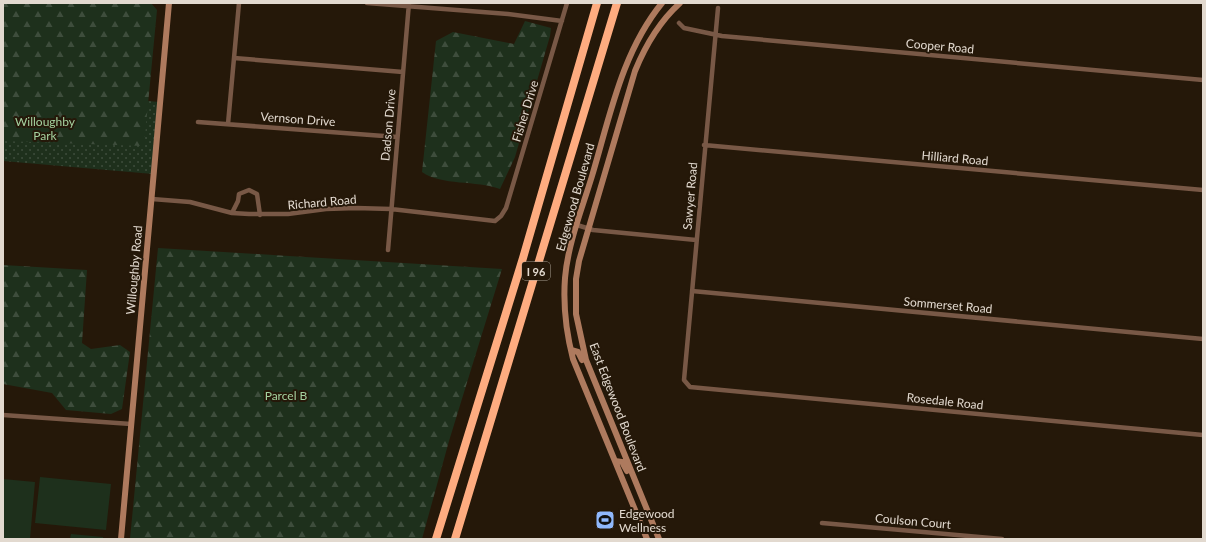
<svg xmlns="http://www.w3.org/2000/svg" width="1206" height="542" font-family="Lato,sans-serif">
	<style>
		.grass { fill: url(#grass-dots) }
		.forest { fill: url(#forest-firs) }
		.pitch { fill: #1e301c }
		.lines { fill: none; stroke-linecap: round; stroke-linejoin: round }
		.street { stroke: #785846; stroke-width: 4.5 }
		.secondary { stroke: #ae7a5e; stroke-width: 6 }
		.highway { stroke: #feac80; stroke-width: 8 }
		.labels { text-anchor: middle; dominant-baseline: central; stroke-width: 4; stroke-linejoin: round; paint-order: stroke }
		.shield { fill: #251809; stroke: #a99f94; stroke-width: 1 }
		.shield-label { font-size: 11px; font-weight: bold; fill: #e2d9cf }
		.street-label { font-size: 12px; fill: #e2d9cf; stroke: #251809 }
		.park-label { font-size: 12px; fill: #a4d19f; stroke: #251809 }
		.poi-label { font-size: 12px; fill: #e2d9cf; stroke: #251809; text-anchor: start }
	</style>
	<defs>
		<pattern id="grass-dots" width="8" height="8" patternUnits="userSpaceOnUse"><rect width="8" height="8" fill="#1e301c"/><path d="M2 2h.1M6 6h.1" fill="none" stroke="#3e4d3c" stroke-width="1.8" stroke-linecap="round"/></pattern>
		<pattern id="forest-firs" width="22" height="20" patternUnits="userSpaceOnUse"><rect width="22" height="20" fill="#1e301c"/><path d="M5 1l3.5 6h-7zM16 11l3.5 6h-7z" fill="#3e4d3c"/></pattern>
	</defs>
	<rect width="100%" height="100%" fill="#251809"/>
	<path class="grass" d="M 3,87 L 159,102 L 153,174 L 3,161 Z"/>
	<path class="forest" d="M 3,3 L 151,3 L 157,10 L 144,146 L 3,141 Z
		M 525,21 L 551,28 L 550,36 L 515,157 L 500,189 C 476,180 442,186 422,172 L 436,41 L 453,32 L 514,44 Z
		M 158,248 L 502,269 L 449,441 L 422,539 L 130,539 Z
		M 3,265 L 87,270 L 82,343 L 91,349 L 120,345 L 130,352 L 122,409 L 111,414 L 66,410 L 52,393 L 3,384 Z"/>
	<path class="pitch" d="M 40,477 L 111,484 L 106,530 L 35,523 Z
		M 3,479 L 35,482 L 30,539 L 3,539 Z
		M 71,534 L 103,537 L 103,539 L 70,539 Z"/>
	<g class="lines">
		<path class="street" d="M 367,3 L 508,14 L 562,21
			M 718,8 L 684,380 L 690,387 L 1203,435
			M 679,23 L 684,28 L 722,36 L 1203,80
			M 234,58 L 403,72
			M 198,122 L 397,137
			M 228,124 L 239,3
			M 704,145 L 1203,190
			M 152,199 L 190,202 L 232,213 L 249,214 L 288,214 L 326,209 L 356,208 L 391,209 L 495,221 L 501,216 L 506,208 L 567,3
			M 232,213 L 238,201 L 239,194 L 249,190 L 257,194 L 260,215
			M 577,225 L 593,230 L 696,240
			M 388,250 L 409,3
			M 692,291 L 1203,339
			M 3,415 L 131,424
			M 822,523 L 1002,539"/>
		<path class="secondary" d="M 571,350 L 578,352 L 582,360
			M 615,461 L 622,462 L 627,471
			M 121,539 L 169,3
			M 647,539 L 573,359 C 566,332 563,305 565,278 C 568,243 582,209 592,176 C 610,116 622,52 662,3
			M 659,539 L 586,360 L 576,314 L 576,279 L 579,261 L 635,71 C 646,44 659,22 680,3"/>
		<path class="highway" d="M 436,539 L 523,258 L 597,3
			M 455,539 L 617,3"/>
	</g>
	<defs>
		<symbol id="stadium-square" viewBox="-11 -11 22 22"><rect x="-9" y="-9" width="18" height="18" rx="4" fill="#8fb8fd" stroke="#251809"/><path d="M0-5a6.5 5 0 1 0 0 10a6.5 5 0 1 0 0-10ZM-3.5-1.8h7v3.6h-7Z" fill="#111"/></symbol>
	</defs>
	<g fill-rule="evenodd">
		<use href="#stadium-square" x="594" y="509" width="22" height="22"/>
	</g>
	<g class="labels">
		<rect class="shield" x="522" y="262" width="28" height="18" rx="3"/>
		<g class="shield-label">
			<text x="536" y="271">I 96</text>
		</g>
		<g class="street-label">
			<text transform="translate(940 46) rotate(5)">Cooper Road</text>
			<text transform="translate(525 111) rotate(-73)">Fisher Drive</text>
			<text transform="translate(298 119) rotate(4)">Vernson Drive</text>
			<text transform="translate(388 125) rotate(-85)">Dadson Drive</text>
			<text transform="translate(955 158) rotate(5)">Hilliard Road</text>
			<text transform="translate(690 196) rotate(-85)">Sawyer Road</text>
			<text transform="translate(575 197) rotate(-74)">Edgewood Boulevard</text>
			<text transform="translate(322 202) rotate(-5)">Richard Road</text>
			<text transform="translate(134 270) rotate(-85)">Willoughby Road</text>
			<text transform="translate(948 305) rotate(5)">Sommerset Road</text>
			<text transform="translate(945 401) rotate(6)">Rosedale Road</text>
			<text transform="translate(618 407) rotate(69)">East Edgewood Boulevard</text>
			<text transform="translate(913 521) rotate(5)">Coulson Court</text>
		</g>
		<g class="park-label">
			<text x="45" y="121">Willoughby<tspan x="45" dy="14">Park</tspan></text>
			<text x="286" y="395">Parcel B</text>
		</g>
		<g class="poi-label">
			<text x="619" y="513">Edgewood<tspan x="619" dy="14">Wellness</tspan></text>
		</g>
	</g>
	<rect width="1206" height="542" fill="none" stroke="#e2d9cf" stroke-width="8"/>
</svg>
